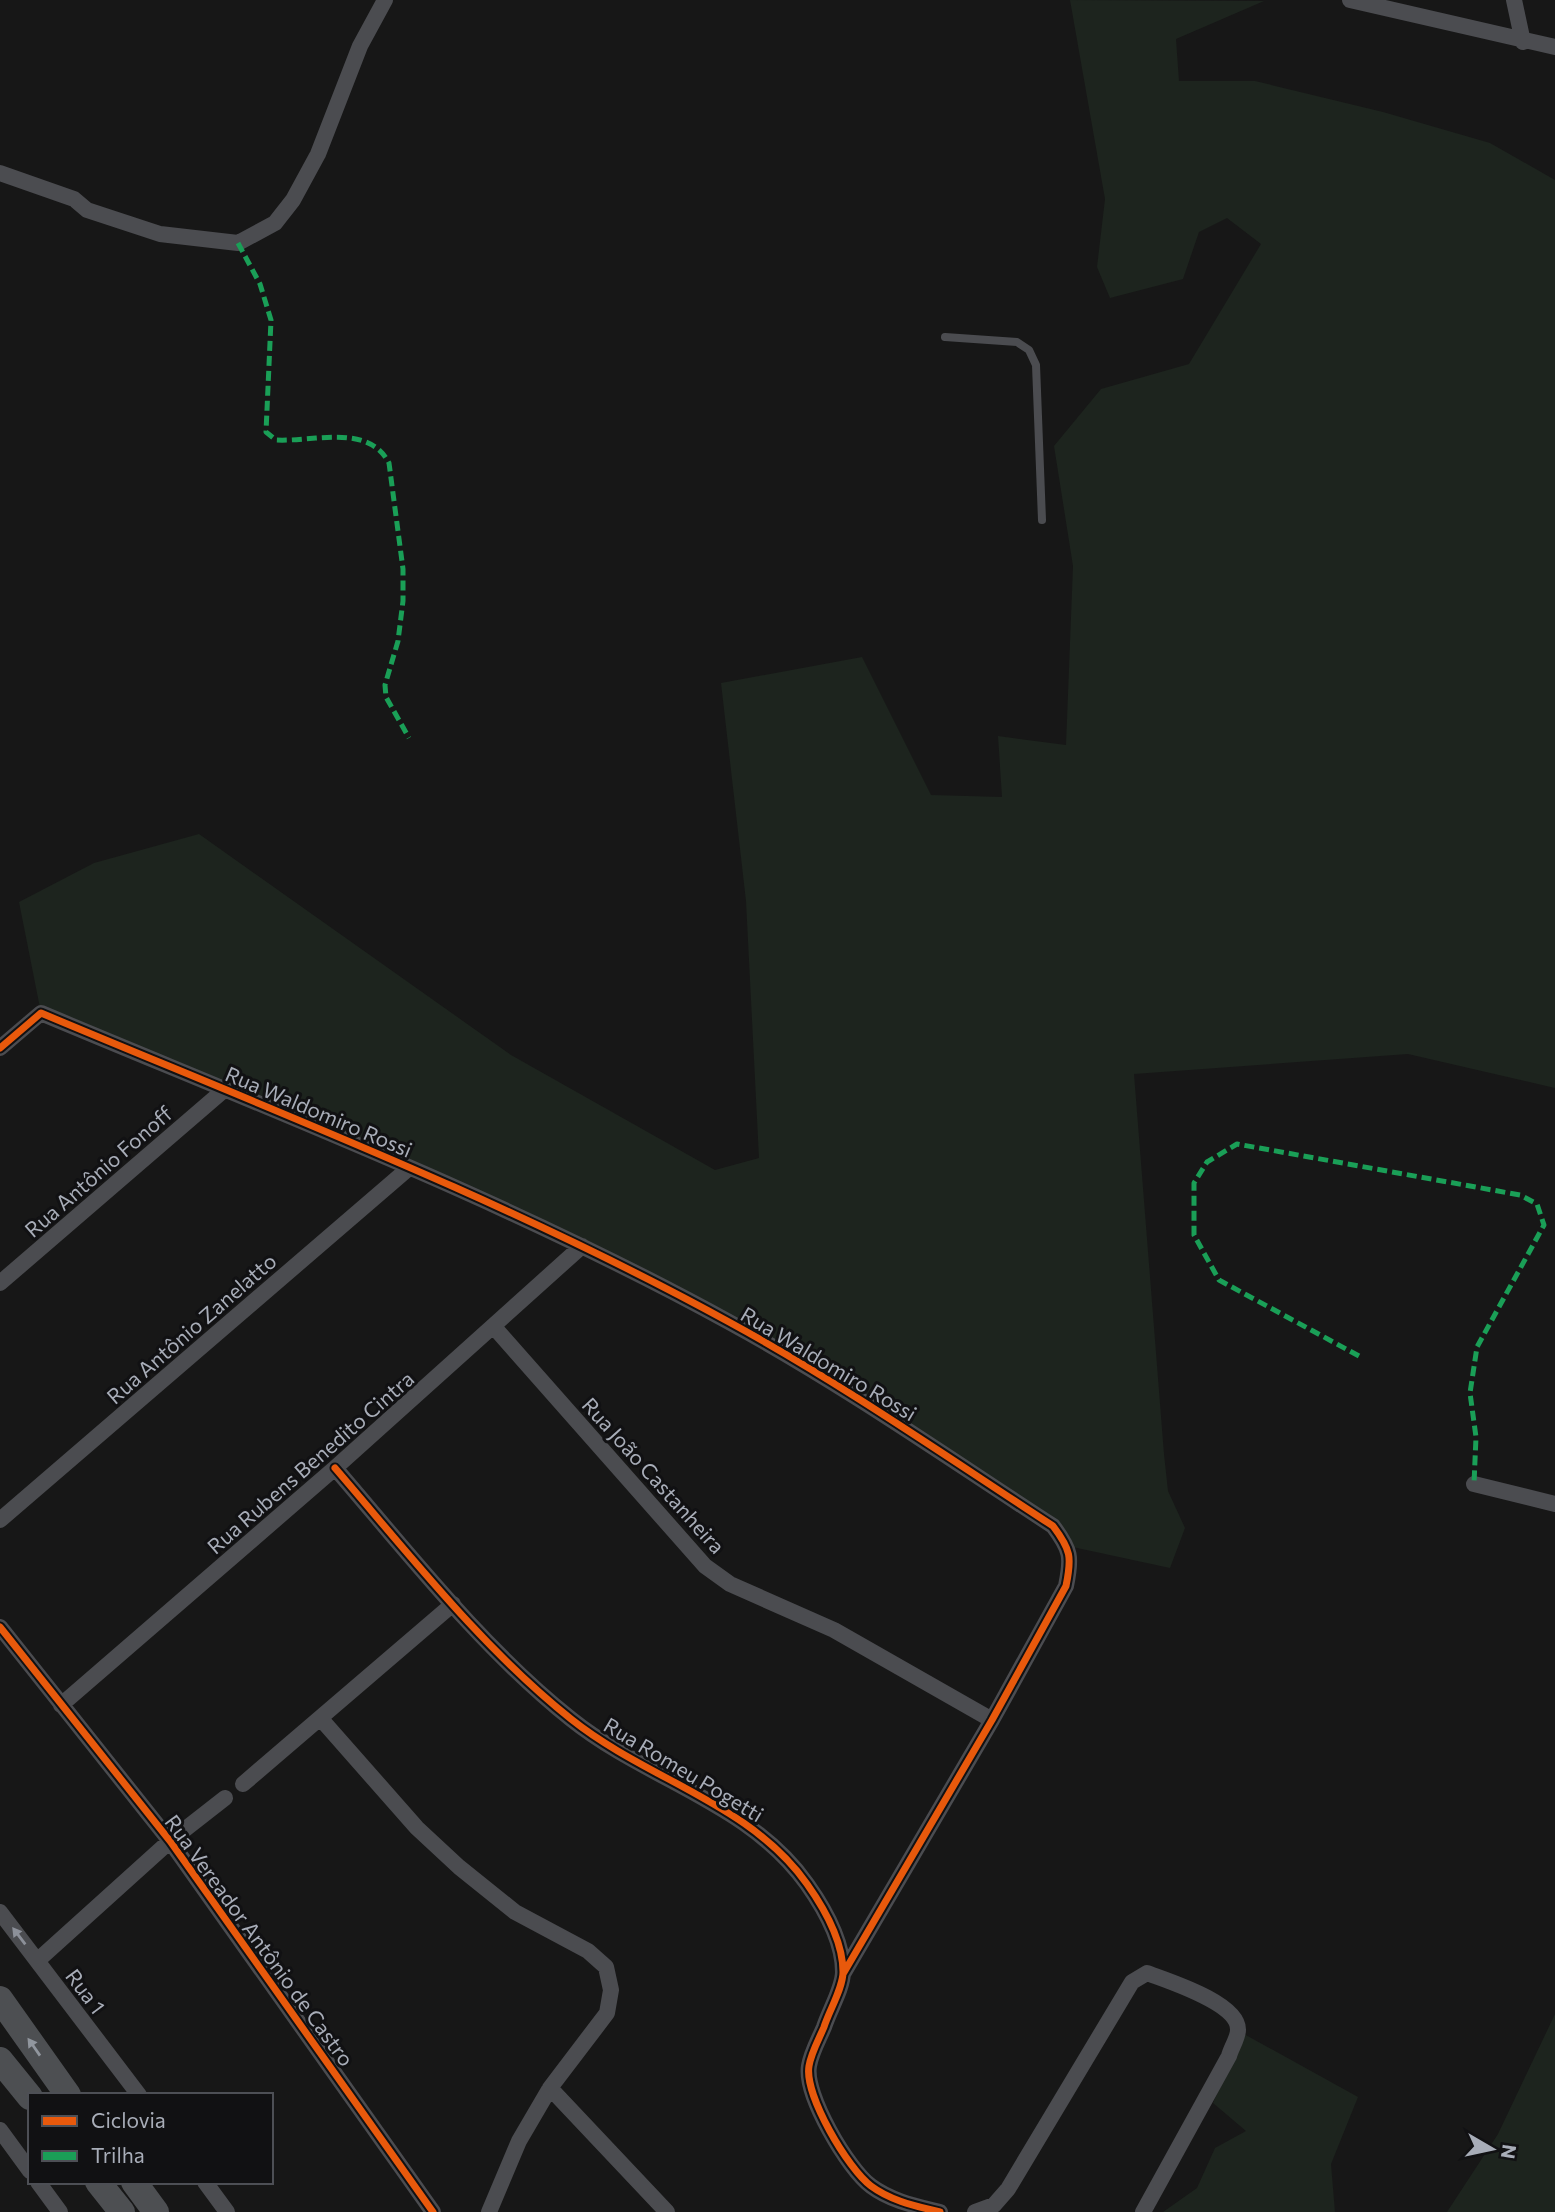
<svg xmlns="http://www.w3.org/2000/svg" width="1555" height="2212" font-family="Commissioner,sans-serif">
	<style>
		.green { fill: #1d241e }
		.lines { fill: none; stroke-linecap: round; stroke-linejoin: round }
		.service { stroke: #4b4c50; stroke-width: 8 }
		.minor { stroke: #4b4c50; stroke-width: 16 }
		.primary { stroke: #4d4f52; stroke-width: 26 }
		.quiet { stroke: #1a9f57; stroke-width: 5; stroke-dasharray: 10 5; stroke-linecap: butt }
		.cycleway-casing { stroke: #111113; stroke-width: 11 }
		.cycleway { stroke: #e8590c; stroke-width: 7 }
		.oneway { fill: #8c9099 }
		.oneway2 { fill: #91969e }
		.labels { text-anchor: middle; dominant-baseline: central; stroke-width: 6; stroke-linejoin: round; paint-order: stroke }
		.street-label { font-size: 21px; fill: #a8adb8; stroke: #111113 }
	</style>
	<rect width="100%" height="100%" fill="#171717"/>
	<path class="green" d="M 1070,0 L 1264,1 L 1176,39 L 1179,81 L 1255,81 L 1383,112 L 1490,143 L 1555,180 L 1555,1088 L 1408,1054 L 1134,1074 L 1164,1454 L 1168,1491 L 1185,1528 L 1170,1568 L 1068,1546 L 913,1435 L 582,1246 L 41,1013 L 19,902 L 94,863 L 199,834 L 511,1055 L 715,1170 L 759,1158 L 746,901 L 721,683 L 862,657 L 931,795 L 1002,797 L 998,736 L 1066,745 L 1073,566 L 1054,446 L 1101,389 L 1189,364 L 1261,244 L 1227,218 L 1199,232 L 1183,279 L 1110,298 L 1097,267 L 1105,199 Z
		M 1555,2014 L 1555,2212 L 1447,2212 L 1498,2134 Z
		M 1244,2034 L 1358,2097 L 1331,2164 L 1335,2212 L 1163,2212 L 1197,2188 L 1215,2148 L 1246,2131 L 1213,2103 Z"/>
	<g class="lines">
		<path class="service" d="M 945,337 L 1017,342 L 1029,350 L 1036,365 L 1042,520"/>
		<path class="minor" d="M 1350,0 L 1555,47
			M 1514,0 L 1523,42
			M 0,173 L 74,199 L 87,210 L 160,234 L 238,243 L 275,223 L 293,200 L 318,154 L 360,46 L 385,0
			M 0,1048 L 41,1013 C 272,1110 509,1201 729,1322 C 841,1383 947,1457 1053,1526 C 1071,1550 1072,1557 1066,1586 L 992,1720 L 843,1974
			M 0,1283 L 224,1090
			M 494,1327 L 705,1566 L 730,1584 L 834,1630 L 992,1720
			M 335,1468 C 409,1554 482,1648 571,1719 C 647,1780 750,1803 807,1884 C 824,1908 843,1942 843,1972 C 843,1988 829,2011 824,2027 C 819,2039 811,2053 809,2066 C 804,2095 848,2169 871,2186 C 891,2201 916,2206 940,2212
			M 1474,1484 L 1555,1504
			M 0,1520 L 409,1168
			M 0,1627 L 170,1841 L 433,2212
			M 61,1705 L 335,1468 L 582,1246
			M 321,1719 L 417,1828 L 459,1867 L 515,1912 L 588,1951 L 606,1967 L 611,1990 L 607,2013 L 550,2088 L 519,2141 L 489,2212
			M 243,1784 L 453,1604
			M 0,1912 L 139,2095
			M 37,1961 L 170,1841 L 225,1798
			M 550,2088 L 667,2212
			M 0,2130 L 30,2171
			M 38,2182 L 60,2212
			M 205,2182 L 227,2212
			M 975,2212 L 994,2205 L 1008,2189 L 1132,1982 L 1147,1973 C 1168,1981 1239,2003 1238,2030 C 1238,2038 1231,2048 1229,2056 L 1143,2212"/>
		<path class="primary" d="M 0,1999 L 68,2095
			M 0,2060 L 30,2097
			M 98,2182 L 122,2212
			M 134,2182 L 156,2212"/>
		<path class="quiet" d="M 238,243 L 260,284 L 271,320 L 266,432 L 276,440 C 314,442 368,423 389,463 L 403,569 L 403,601 L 398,641 L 385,685 L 386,697 L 409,738
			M 1359,1356 L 1219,1280 L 1194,1235 L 1194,1183 L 1207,1162 L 1237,1144 L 1520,1195 L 1537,1204 L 1544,1225 L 1477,1347 L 1470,1393 L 1476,1437 L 1474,1484"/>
		<defs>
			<path id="cycleway" d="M 0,1048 L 41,1013 C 272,1110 509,1201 729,1322 C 841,1383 947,1457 1053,1526 C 1071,1550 1072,1557 1066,1586 L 992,1720 L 843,1974
				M 335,1468 C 409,1554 482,1648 571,1719 C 647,1780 750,1803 807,1884 C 824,1908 843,1942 843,1972 C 843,1988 829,2011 824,2027 C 819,2039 811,2053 809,2066 C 804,2095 848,2169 871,2186 C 891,2201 916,2206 940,2212
				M 0,1627 L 170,1841 L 433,2212"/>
		</defs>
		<use href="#cycleway" class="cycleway-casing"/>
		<use href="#cycleway" class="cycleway"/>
	</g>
	<defs><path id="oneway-solid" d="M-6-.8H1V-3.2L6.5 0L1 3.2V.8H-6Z" transform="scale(1.75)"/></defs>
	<use class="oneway" href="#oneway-solid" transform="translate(19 1936) rotate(-127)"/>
	<use class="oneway2" href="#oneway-solid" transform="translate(34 2047) rotate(-125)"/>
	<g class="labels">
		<g class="street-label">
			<text transform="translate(319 1111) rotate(23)">Rua Waldomiro Rossi</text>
			<text transform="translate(98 1171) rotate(-41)">Rua Antônio Fonoff</text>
			<text transform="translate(191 1328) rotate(-41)">Rua Antônio Zanelatto</text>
			<text transform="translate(829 1363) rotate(31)">Rua Waldomiro Rossi</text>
			<text transform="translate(310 1462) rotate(-41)">Rua Rubens Benedito Cintra</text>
			<text transform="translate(654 1475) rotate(48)">Rua João Castanheira</text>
			<text transform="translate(684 1769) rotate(31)">Rua Romeu Pogetti</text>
			<text transform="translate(260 1940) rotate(54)">Rua Vereador Antônio de Castro</text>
			<text transform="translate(86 1991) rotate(53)">Rua 1</text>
		</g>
	</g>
	<rect x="28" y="2093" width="245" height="91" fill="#111113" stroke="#4d4f55" stroke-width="2"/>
	<rect x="42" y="2116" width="35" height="10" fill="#e8590c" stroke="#4d4f55" stroke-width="2"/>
	<text x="91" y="2128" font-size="21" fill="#a8adb8">Ciclovia</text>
	<rect x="42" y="2151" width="35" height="10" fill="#1a9f57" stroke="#4d4f55" stroke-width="2"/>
	<text x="91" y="2163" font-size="21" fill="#a8adb8">Trilha</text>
	<g transform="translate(1492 2149) rotate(99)" stroke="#111113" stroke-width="5" paint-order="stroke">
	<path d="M0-5L12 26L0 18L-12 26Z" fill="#a8adb8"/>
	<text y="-10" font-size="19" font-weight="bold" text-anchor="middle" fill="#a8adb8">N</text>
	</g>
</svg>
